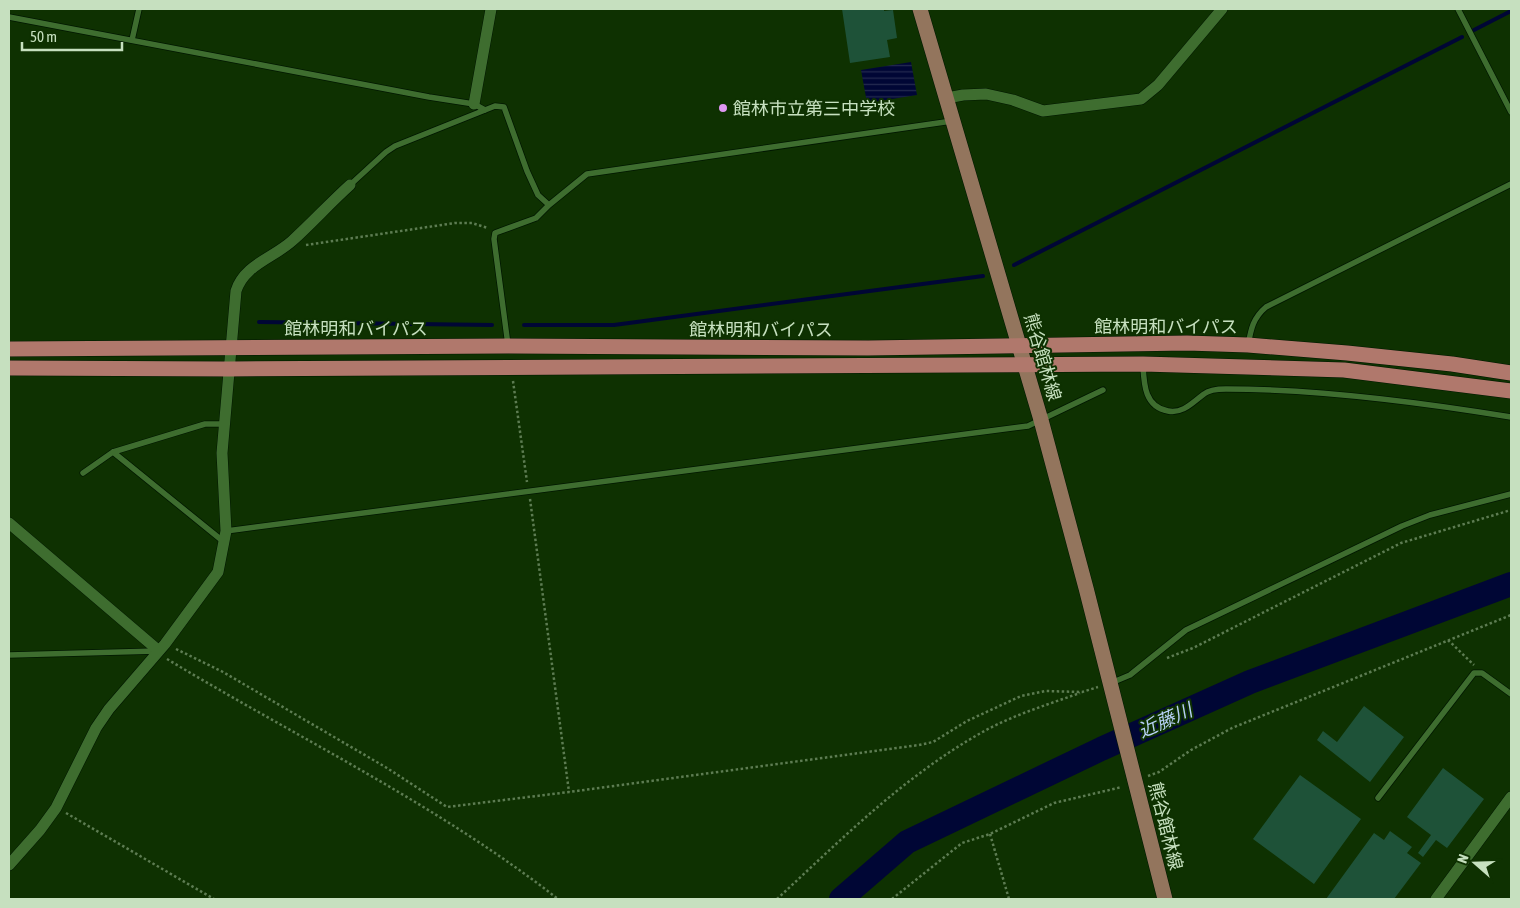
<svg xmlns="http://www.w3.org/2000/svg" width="1520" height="908" font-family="'Asap Condensed','Noto Sans JP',sans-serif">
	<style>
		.water { fill: url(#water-rules) }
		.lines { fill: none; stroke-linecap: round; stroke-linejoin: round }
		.stream { stroke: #000635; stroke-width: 4 }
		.river { stroke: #000635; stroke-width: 24 }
		.building { fill: #1e5238 }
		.service-casing { stroke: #011700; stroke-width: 7 }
		.minor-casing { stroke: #011700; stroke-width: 12 }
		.primary-casing { stroke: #011700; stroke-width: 16 }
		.trunk-casing { stroke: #011700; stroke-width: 16 }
		.path { stroke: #5d7c52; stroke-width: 2.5; stroke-dasharray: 2.5 2.5; stroke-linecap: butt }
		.service { stroke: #3e6d2f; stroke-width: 5.5 }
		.minor { stroke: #3e6d2f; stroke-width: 11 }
		.primary { stroke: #93755d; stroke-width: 15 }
		.trunk { stroke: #b0786c; stroke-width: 15 }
		.poi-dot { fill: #df98f2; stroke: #0e3101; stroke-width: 2 }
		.labels { text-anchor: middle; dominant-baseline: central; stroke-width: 4; stroke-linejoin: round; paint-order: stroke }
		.poi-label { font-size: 18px; fill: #c6e0bf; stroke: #0e3101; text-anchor: start }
		.street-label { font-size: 18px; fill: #c6e0bf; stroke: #0e3101 }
		.water-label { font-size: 19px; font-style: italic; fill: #b7d0f5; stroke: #0e3101 }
	</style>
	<defs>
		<pattern id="water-rules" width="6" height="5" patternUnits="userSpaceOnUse" patternTransform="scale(1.25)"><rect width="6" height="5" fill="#000635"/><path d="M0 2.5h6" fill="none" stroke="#242a50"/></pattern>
	</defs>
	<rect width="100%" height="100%" fill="#0e3101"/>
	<path class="water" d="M 911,62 L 917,95 L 867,103 L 861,70 Z"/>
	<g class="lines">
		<path class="stream" d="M 1474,30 L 1511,11
			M 1014,265 L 1462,37
			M 259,322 L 492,325
			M 524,325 L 614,325 L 983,276"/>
		<path class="river" d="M 841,899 L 907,842 L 1101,749 L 1250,682 L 1511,584"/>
	</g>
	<path class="building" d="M 842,9 L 884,9 L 884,11 L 893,10 L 897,38 L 887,40 L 890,57 L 850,63 Z
		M 1364,706 L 1404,737 L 1370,782 L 1317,740 L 1323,731 L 1337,742 Z
		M 1443,768 L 1484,799 L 1447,848 L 1436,840 L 1423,857 L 1418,853 L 1431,835 L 1407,817 Z
		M 1300,775 L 1361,819 L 1314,884 L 1253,839 Z
		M 1390,831 L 1412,847 L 1407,853 L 1421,863 L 1394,899 L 1326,899 L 1374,833 L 1384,840 Z"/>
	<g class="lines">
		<defs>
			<path id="service" d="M 1458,9 L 1511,112
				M 9,17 L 429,97 L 474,104 L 485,110
				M 132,40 L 139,9
				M 350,185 L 386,152 L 395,146 L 495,106 L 504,107 L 527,171 L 538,195 L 549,205
				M 508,345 L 494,239 L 495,233 L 536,218 L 549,205 L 587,174 L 952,121
				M 1248,345 C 1251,329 1253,318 1266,307 L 1511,184
				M 1143,366 C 1144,385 1145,407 1168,411 C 1183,414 1193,402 1204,394 C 1210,389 1220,389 1226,389 C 1320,389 1419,402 1511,417
				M 113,452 L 224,542
				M 83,473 L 113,452 L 205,424 L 223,424
				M 226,531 L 1028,426 L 1103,390
				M 9,655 L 157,651
				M 1111,683 L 1130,675 L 1186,630 L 1402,526 L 1430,515 L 1511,494
				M 1378,798 L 1474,673 L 1482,673 L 1511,694"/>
			<path id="minor" d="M 947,98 L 963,95 L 986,94 L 1013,100 L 1043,111 L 1141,99 L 1158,85 L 1222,9
				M 474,104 L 491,9
				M 9,523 L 159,651
				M 9,865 L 40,830 L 56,808 L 96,728 L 109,709 L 165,644 L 218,572 L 226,531 L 222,453 L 236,291 C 244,265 273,258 292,241 C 312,223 330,203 350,185
				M 1436,899 L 1511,797"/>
			<path id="primary" d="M 920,9 L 1041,420 L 1086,588 L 1165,899"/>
			<path id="trunk" d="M 9,349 L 508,346 L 868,348 L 1187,343 L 1248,345 L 1347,353 L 1452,364 L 1511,373
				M 9,368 L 229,369 L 1143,364 L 1344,370 L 1511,391"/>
		</defs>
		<use href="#service" class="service-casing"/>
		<use href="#minor" class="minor-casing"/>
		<use href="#primary" class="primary-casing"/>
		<use href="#trunk" class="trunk-casing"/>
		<path class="path" d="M 306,245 L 455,223 L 472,223 L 488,228
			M 513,381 L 527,482
			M 530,499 L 569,792
			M 1448,640 L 1474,665
			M 176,649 L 223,672 L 387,768 L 447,807 L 569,792 L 919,745 L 933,742 L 967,721 L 1021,696 L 1045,691 L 1082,692 L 1098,687
			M 1167,658 L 1193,648 L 1401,543 L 1511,510
			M 167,659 C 298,738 438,805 558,899
			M 1148,776 L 1159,772 L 1191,750 L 1232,728 L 1511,615
			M 66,813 L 214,899
			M 990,834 L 1009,899
			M 777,899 C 843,838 907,773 988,729 C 1017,714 1049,704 1080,693
			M 892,899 L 962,843 L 990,834 L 1054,803 L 1122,787"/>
		<use href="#service" class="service"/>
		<use href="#minor" class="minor"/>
		<use href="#primary" class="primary"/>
		<use href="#trunk" class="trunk"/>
	</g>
	<circle class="poi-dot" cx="723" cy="108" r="5"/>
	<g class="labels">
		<g class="poi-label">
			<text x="733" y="108">館林市立第三中学校</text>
		</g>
		<g class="street-label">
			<text x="1166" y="326">館林明和バイパス</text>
			<text x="356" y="328">館林明和バイパス</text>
			<text x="761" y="329">館林明和バイパス</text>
			<text transform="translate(1043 357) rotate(74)">熊谷館林線</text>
			<text transform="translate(1166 826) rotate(76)">熊谷館林線</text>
		</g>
		<g class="water-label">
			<text transform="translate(1165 720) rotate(-24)">近藤川</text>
		</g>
	</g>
	<rect width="1520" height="908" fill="none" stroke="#c6e0bf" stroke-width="20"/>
	<g transform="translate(1475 863) rotate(290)" stroke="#0e3101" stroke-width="4" paint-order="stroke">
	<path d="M0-4L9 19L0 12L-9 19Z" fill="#c6e0bf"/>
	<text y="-8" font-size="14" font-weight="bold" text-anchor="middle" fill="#c6e0bf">N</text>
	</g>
	<path d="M22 42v8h100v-8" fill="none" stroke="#c6e0bf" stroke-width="2.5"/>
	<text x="30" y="42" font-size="15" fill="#c6e0bf" stroke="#0e3101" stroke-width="4" paint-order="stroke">50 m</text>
</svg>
